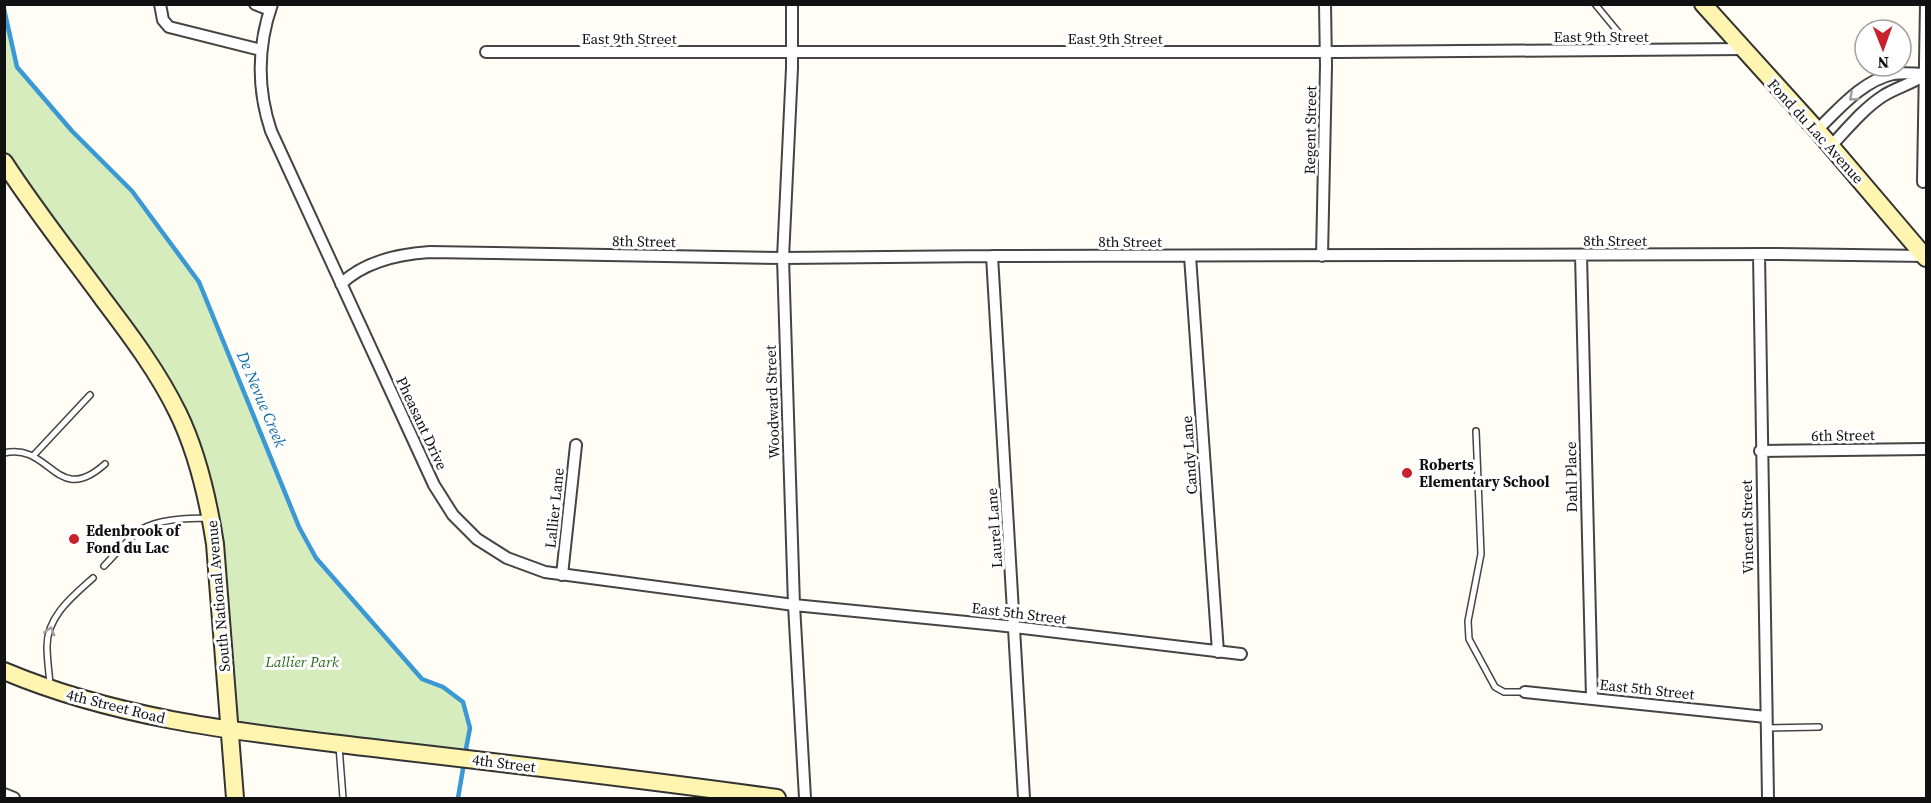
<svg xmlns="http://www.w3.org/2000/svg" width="1931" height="803" font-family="'Source Serif 4',serif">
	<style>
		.green { fill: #d6ecbc }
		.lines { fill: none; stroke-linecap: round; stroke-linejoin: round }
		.stream { stroke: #3a99d4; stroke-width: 4.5 }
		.lane-casing { stroke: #444; stroke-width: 8 }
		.street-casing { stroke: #444; stroke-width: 14 }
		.secondary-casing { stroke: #333; stroke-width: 20 }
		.lane { stroke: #fff; stroke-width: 5 }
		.street { stroke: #fff; stroke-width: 10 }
		.secondary { stroke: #fff5b0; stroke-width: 16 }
		.oneway { stroke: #a0a0a0 }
		.poi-dot { fill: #c9212c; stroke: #fff; stroke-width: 2 }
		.labels { text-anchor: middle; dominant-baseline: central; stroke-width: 6; stroke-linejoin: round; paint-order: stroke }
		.street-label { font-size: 15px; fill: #111; stroke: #fff }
		.poi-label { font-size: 15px; font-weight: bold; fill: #111; stroke: #fff; text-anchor: start }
		.park-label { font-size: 15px; font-style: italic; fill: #2f6d1d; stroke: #fff }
		.water-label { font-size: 16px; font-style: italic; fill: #126baa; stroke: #fff }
	</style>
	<rect width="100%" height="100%" fill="#fffdf5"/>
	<path class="green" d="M 4,9 L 17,67 L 72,131 L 132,191 L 199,282 L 299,526 L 316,558 L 421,679 L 441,687 L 463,702 L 470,728 L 464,758 L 229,731 L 214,542 L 185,428 L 5,162 Z"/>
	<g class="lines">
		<path class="stream" d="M 4,9 L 17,67 L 72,131 L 132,191 L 199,282 L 299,527 L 316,558 L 422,679 L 443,687 L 463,702 L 470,728 L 465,754
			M 458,798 L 464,763"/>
		<defs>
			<path id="lane" d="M 1595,4 L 1633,50
				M 1476,431 L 1481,554 L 1468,621 L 1469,639 L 1495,687 L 1504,692 L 1525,692
				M 4,453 C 51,442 56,508 105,464
				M 33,456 L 90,395
				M 104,566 C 116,554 128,538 142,529 C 161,518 188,519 209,518
				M 50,684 C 49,672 47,659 47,646 C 47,616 73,596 93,578
				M 1767,728 L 1819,727
				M 339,746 L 343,798"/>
			<path id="street" d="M 160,4 L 163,20 L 169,27 L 261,50
				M 255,4 L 270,10
				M 272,4 C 257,47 257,89 271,131 L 434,485 L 453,515 L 477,539 L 507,558 L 545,572 L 794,605 L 997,625 L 1241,654
				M 792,4 L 792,68 L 783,258 L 794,605 L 805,798
				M 486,52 L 1339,52 L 1744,49
				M 1817,130 C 1839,109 1862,81 1893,74 C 1904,72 1915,74 1926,74
				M 1831,146 C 1847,129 1863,109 1883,96 C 1897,87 1912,84 1926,74
				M 1923,182 L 1926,4
				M 1759,254 L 1768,798
				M 1581,255 L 1592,698
				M 992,256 L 1024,798
				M 1190,256 L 1218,652
				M 1322,256 L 1326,66 L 1325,4
				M 341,284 C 365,261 398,254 430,252 L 783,258 L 992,256 L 1774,254 L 1926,256
				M 1760,451 L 1926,449
				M 562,575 L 576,445
				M 1525,692 L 1766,717
				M 4,794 L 14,798"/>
			<path id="secondary" d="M 1703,4 L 1817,130 L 1926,258
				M 4,162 C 35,210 70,254 103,299 C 131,336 158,372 178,413 C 198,454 208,499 215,544 L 235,798
				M 4,671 C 127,723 260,734 390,750 C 519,765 648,780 777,798"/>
		</defs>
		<use href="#lane" class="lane-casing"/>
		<use href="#street" class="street-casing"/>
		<use href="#secondary" class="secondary-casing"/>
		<use href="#lane" class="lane"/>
		<use href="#street" class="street"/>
		<use href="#secondary" class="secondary"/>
	</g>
	<defs><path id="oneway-chevron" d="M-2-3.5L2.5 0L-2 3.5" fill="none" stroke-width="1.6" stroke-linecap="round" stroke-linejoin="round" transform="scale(1.5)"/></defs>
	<g class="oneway">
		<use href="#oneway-chevron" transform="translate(1853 97) rotate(139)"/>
		<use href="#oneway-chevron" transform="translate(50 631) rotate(-75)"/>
	</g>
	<g class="poi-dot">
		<circle cx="1407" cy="473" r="6"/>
		<circle cx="74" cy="539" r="6"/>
	</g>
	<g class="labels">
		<g class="street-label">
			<text x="1601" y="36">East 9th Street</text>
			<text x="629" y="38">East 9th Street</text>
			<text x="1115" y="38">East 9th Street</text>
			<text transform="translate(1310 130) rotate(-89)">Regent Street</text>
			<text transform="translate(1816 131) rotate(48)">Fond du Lac Avenue</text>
			<text x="1615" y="240">8th Street</text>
			<text transform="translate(644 241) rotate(1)">8th Street</text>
			<text x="1130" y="241">8th Street</text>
			<text transform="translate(772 402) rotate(-92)">Woodward Street</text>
			<text transform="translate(422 423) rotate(65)">Pheasant Drive</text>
			<text transform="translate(1843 435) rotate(-1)">6th Street</text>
			<text transform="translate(1189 455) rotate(-94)">Candy Lane</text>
			<text transform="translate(1571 477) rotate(-91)">Dahl Place</text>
			<text transform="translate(554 508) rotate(-84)">Lallier Lane</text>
			<text transform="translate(1747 527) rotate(-91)">Vincent Street</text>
			<text transform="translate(994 528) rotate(-94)">Laurel Lane</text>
			<text transform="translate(218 596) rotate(-95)">South National Avenue</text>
			<text transform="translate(1019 613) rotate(7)">East 5th Street</text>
			<text transform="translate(1647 689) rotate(6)">East 5th Street</text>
			<text transform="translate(116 706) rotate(14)">4th Street Road</text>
			<text transform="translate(504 763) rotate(7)">4th Street</text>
		</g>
		<g class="poi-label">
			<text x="1419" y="464">Roberts<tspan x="1419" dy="17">Elementary School</tspan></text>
			<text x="86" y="530">Edenbrook of<tspan x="86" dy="17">Fond du Lac</tspan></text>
		</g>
		<g class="park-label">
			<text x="302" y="661">Lallier Park</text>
		</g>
		<g class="water-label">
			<text transform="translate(262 399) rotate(67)">De Nevue Creek</text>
		</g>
	</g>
	<rect width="1931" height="803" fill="none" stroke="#111111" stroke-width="12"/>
	<g transform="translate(1883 48) rotate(179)"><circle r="28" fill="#ffffff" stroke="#a0a0a0" stroke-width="1.5"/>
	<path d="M0-4.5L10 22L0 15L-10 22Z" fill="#c9212c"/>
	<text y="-9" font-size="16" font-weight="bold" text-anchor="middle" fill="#111111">N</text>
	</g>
</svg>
